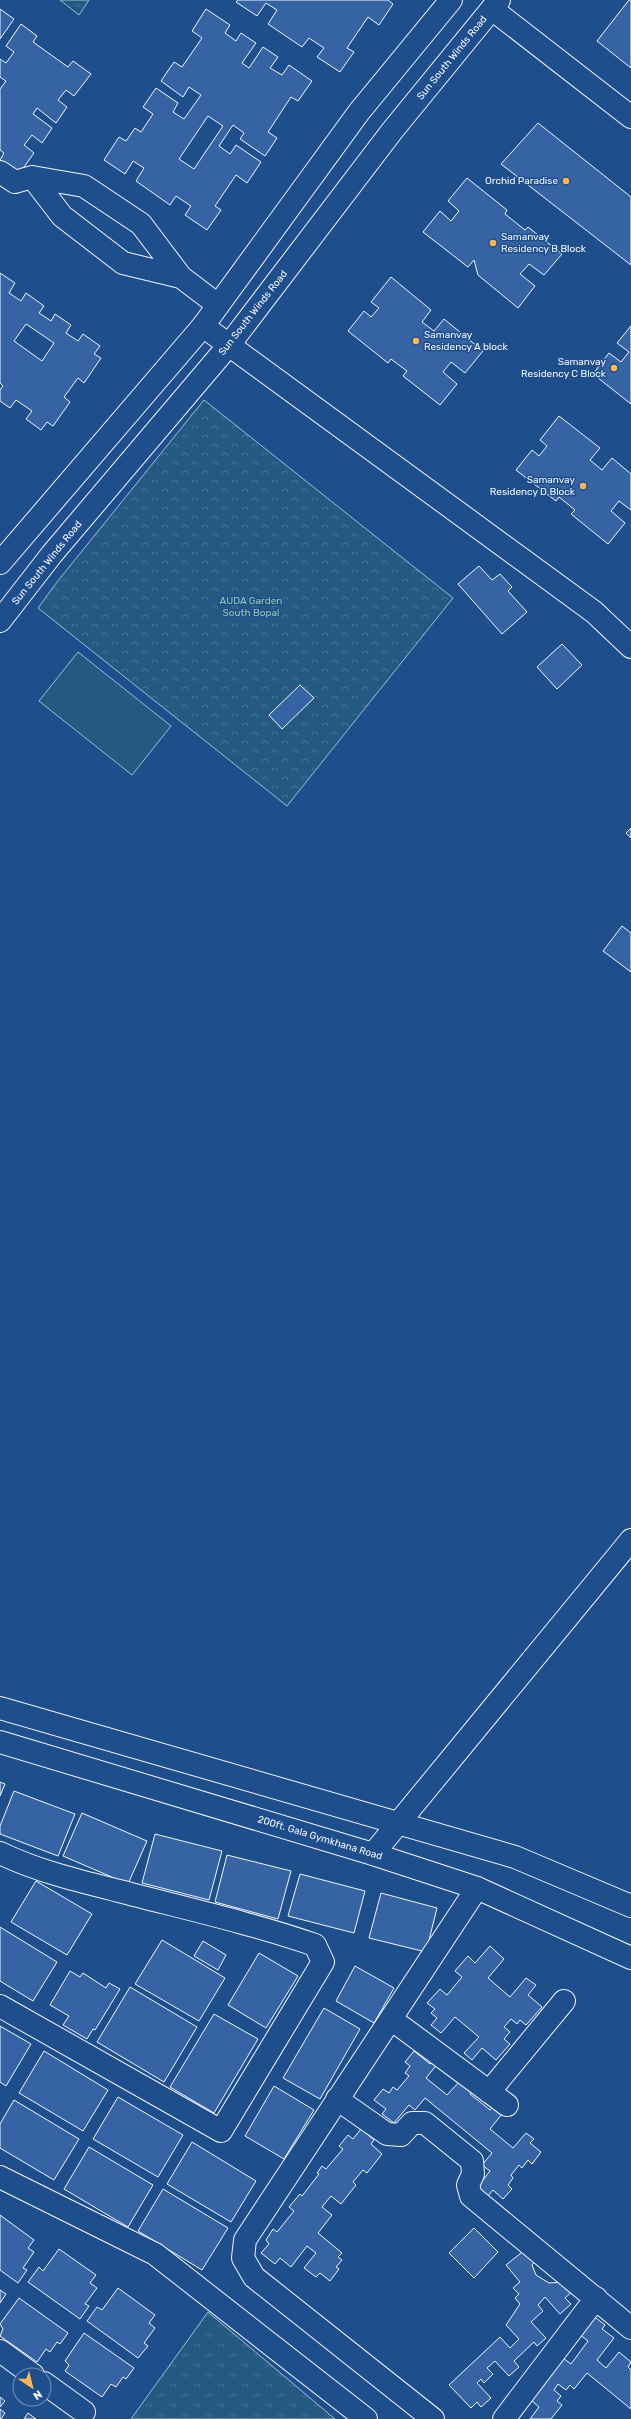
<svg xmlns="http://www.w3.org/2000/svg" width="631" height="2419" font-family="Rubik,sans-serif">
	<style>
		.grass { fill: url(#grass-tufts); stroke: #a8bbd7 }
		.park { fill: url(#park-crowns); stroke: #a8bbd7 }
		.garden { fill: #245a82; stroke: #a8bbd7 }
		.building { fill: #3563a3; stroke: #f2f6ff; fill-rule: evenodd }
		.lines { fill: none; stroke-linecap: round; stroke-linejoin: round }
		.minor-casing { stroke: #f2f6ff; stroke-width: 24 }
		.tertiary-casing { stroke: #f2f6ff; stroke-width: 24 }
		.minor { stroke: #1f4e8c; stroke-width: 22 }
		.tertiary { stroke: #1f4e8c; stroke-width: 22 }
		.poi-dot { fill: #ffb74d; stroke: #1f4e8c; stroke-width: 1.5 }
		.labels { text-anchor: middle; dominant-baseline: central; stroke-width: 3; stroke-linejoin: round; paint-order: stroke }
		.street-label { font-size: 10px; fill: #f2f6ff; stroke: #1f4e8c }
		.poi-label { font-size: 10px; fill: #f2f6ff; stroke: #1f4e8c; text-anchor: end }
		.park-label { font-size: 10px; fill: #97c8a6; stroke: #1f4e8c }
	</style>
	<defs>
		<pattern id="grass-tufts" width="24" height="20" patternUnits="userSpaceOnUse"><rect width="24" height="20" fill="#245a82"/><path d="M3 7l-1-3M5 7V3M7 7l1-3M15 17l-1-3M17 17v-4M19 17l1-3" fill="none" stroke="#447295"/></pattern>
		<pattern id="park-crowns" width="20" height="18" patternUnits="userSpaceOnUse"><rect width="20" height="18" fill="#245a82"/><path d="M2 6a3 3 0 1 1 6 0M12 15a3 3 0 1 1 6 0" fill="none" stroke="#447295"/></pattern>
	</defs>
	<rect width="100%" height="100%" fill="#1f4e8c"/>
	<path class="grass" d="M 60,0 L 89,0 L 79,15 Z
		M 208,2312 L 335,2419 L 131,2419 Z"/>
	<path class="park" d="M 204,400 L 453,598 L 287,806 L 38,608 L 57,582 Z"/>
	<path class="garden" d="M 78,652 L 171,726 L 132,775 L 39,701 Z"/>
	<path class="building" d="M 238,0 L 388,0 L 393,4 L 379,25 L 368,17 L 347,48 L 354,52 L 340,72 L 317,57 L 324,48 L 309,38 L 302,47 L 268,24 L 277,10 L 266,3 L 257,16 L 236,2 Z
		M 629,0 L 631,0 L 631,68 L 597,41 Z
		M 0,9 L 14,19 L 0,39 Z
		M 206,9 L 230,25 L 225,33 L 236,41 L 241,33 L 256,43 L 242,63 L 249,68 L 263,47 L 278,57 L 270,68 L 282,75 L 289,65 L 312,81 L 298,101 L 291,97 L 268,132 L 277,138 L 265,156 L 240,139 L 244,133 L 233,125 L 219,146 L 230,154 L 236,145 L 261,162 L 247,183 L 236,175 L 215,206 L 221,210 L 207,230 L 185,215 L 191,206 L 176,196 L 170,205 L 136,181 L 144,168 L 133,161 L 125,174 L 104,160 L 119,137 L 126,141 L 135,128 L 141,132 L 153,114 L 143,107 L 156,88 L 178,103 L 173,112 L 184,119 L 201,95 L 189,87 L 183,97 L 161,81 L 174,62 L 182,67 L 202,38 L 192,31 ZM 208,116 L 223,126 L 194,169 L 179,159 Z
		M 21,24 L 37,36 L 33,42 L 68,67 L 73,61 L 91,74 L 74,96 L 66,90 L 58,100 L 67,107 L 56,123 L 37,108 L 33,114 L 52,128 L 42,143 L 32,135 L 24,145 L 34,153 L 19,174 L 0,160 L 4,153 L 0,150 L 0,89 L 6,81 L 0,77 L 0,59 L 6,63 L 14,52 L 6,46 Z
		M 538,123 L 631,197 L 631,265 L 501,164 Z
		M 467,178 L 507,210 L 505,214 L 525,230 L 528,227 L 562,254 L 544,275 L 529,264 L 520,274 L 535,286 L 518,308 L 478,275 L 474,260 L 468,267 L 423,232 L 440,211 L 451,221 L 459,211 L 448,201 Z
		M 0,273 L 15,283 L 9,293 L 21,301 L 26,293 L 44,306 L 39,313 L 51,321 L 55,314 L 71,325 L 66,333 L 78,341 L 83,334 L 100,346 L 94,354 L 101,358 L 84,383 L 78,378 L 64,397 L 70,402 L 53,426 L 47,422 L 41,430 L 26,419 L 32,411 L 16,400 L 10,408 L 0,401 L 0,390 L 3,386 L 0,383 ZM 26,324 L 54,343 L 42,361 L 14,341 Z
		M 391,277 L 431,310 L 422,322 L 434,331 L 444,319 L 483,351 L 465,373 L 451,362 L 443,372 L 457,384 L 440,405 L 403,376 L 407,371 L 391,359 L 388,363 L 348,331 L 364,311 L 371,317 L 379,308 L 371,302 Z
		M 631,326 L 631,404 L 593,374 L 609,353 L 621,362 L 629,352 L 617,343 Z
		M 559,416 L 600,448 L 590,460 L 602,470 L 612,458 L 631,474 L 631,510 L 619,501 L 611,511 L 625,523 L 608,544 L 571,514 L 575,510 L 559,497 L 556,501 L 516,470 L 532,450 L 539,456 L 547,446 L 540,440 Z
		M 479,566 L 492,580 L 500,574 L 512,587 L 508,591 L 527,612 L 502,634 L 458,584 Z
		M 562,644 L 582,665 L 557,689 L 537,667 Z
		M 300,685 L 314,698 L 282,729 L 269,715 Z
		M 631,828 L 631,838 L 626,833 Z
		M 622,926 L 631,933 L 631,972 L 603,951 Z
		M 0,1782 L 5,1784 L 0,1796 Z
		M 14,1791 L 75,1814 L 58,1856 L 0,1834 L 0,1826 Z
		M 82,1813 L 147,1841 L 128,1884 L 63,1856 Z
		M 155,1834 L 222,1851 L 209,1900 L 142,1883 Z
		M 227,1855 L 291,1871 L 278,1919 L 215,1902 Z
		M 300,1874 L 365,1891 L 354,1933 L 288,1916 Z
		M 36,1881 L 92,1914 L 67,1955 L 11,1922 Z
		M 381,1893 L 437,1908 L 426,1952 L 369,1938 Z
		M 0,1927 L 57,1962 L 33,2001 L 0,1981 Z
		M 162,1940 L 225,1978 L 199,2021 L 135,1984 Z
		M 203,1941 L 226,1955 L 218,1970 L 194,1956 Z
		M 490,1946 L 504,1959 L 488,1978 L 510,1997 L 526,1978 L 536,1985 L 528,1995 L 542,2007 L 526,2025 L 520,2020 L 517,2024 L 511,2019 L 504,2027 L 510,2032 L 504,2039 L 510,2044 L 496,2060 L 482,2048 L 472,2060 L 464,2053 L 479,2037 L 455,2017 L 441,2033 L 431,2025 L 437,2018 L 431,2013 L 435,2009 L 427,2003 L 440,1989 L 447,1995 L 462,1977 L 455,1971 L 468,1956 L 475,1963 Z
		M 259,1953 L 298,1976 L 266,2028 L 228,2005 Z
		M 355,1966 L 394,1988 L 374,2023 L 336,2001 Z
		M 70,1971 L 80,1977 L 83,1973 L 106,1988 L 109,1983 L 120,1989 L 95,2030 L 93,2029 L 87,2039 L 63,2025 L 69,2016 L 50,2005 Z
		M 130,1987 L 197,2027 L 164,2082 L 97,2042 Z
		M 324,2008 L 360,2029 L 320,2099 L 283,2078 Z
		M 214,2014 L 258,2039 L 214,2113 L 170,2087 Z
		M 0,2026 L 31,2044 L 6,2086 L 0,2082 Z
		M 44,2051 L 108,2090 L 83,2131 L 19,2093 Z
		M 414,2051 L 430,2064 L 435,2059 L 439,2062 L 426,2078 L 447,2095 L 461,2080 L 473,2090 L 470,2094 L 490,2110 L 494,2106 L 502,2114 L 490,2129 L 513,2148 L 526,2133 L 534,2139 L 530,2143 L 541,2152 L 532,2164 L 528,2160 L 522,2168 L 519,2165 L 511,2175 L 513,2178 L 508,2185 L 512,2189 L 503,2199 L 493,2190 L 486,2198 L 476,2189 L 490,2171 L 482,2165 L 492,2153 L 425,2098 L 415,2110 L 409,2105 L 394,2123 L 382,2114 L 386,2109 L 374,2100 L 383,2089 L 389,2093 L 393,2087 L 397,2090 L 409,2076 L 405,2073 L 410,2066 L 405,2062 Z
		M 274,2086 L 314,2110 L 284,2159 L 245,2136 Z
		M 118,2097 L 183,2135 L 158,2177 L 93,2139 Z
		M 14,2100 L 79,2139 L 54,2180 L 0,2148 L 0,2124 Z
		M 361,2129 L 374,2140 L 371,2144 L 382,2154 L 367,2173 L 363,2170 L 353,2182 L 356,2185 L 341,2204 L 331,2196 L 322,2207 L 332,2215 L 318,2233 L 342,2253 L 338,2257 L 342,2260 L 336,2267 L 339,2269 L 330,2281 L 320,2273 L 316,2277 L 304,2268 L 316,2253 L 307,2246 L 291,2267 L 280,2258 L 275,2264 L 261,2253 L 269,2244 L 266,2240 L 273,2229 L 277,2232 L 294,2211 L 289,2207 L 300,2194 L 302,2196 L 319,2174 L 317,2173 L 322,2166 L 326,2169 L 343,2149 L 339,2146 L 348,2135 L 353,2139 Z
		M 192,2142 L 256,2181 L 231,2222 L 167,2184 Z
		M 89,2147 L 153,2185 L 128,2227 L 64,2189 Z
		M 163,2189 L 228,2228 L 202,2270 L 138,2231 Z
		M 0,2215 L 34,2240 L 28,2248 L 34,2252 L 23,2268 L 27,2270 L 18,2283 L 0,2270 Z
		M 474,2228 L 498,2252 L 474,2278 L 449,2253 Z
		M 59,2249 L 96,2275 L 90,2283 L 97,2288 L 85,2304 L 89,2306 L 80,2319 L 28,2282 L 39,2267 L 43,2271 Z
		M 526,2249 L 536,2260 L 532,2265 L 536,2275 L 549,2283 L 566,2282 L 573,2291 L 565,2298 L 571,2304 L 560,2314 L 545,2297 L 538,2305 L 543,2311 L 531,2322 L 546,2338 L 537,2346 L 534,2342 L 514,2361 L 519,2367 L 509,2376 L 495,2361 L 487,2368 L 493,2374 L 484,2383 L 481,2379 L 477,2383 L 491,2398 L 481,2407 L 477,2402 L 471,2408 L 449,2385 L 500,2337 L 510,2348 L 519,2339 L 506,2325 L 520,2304 L 515,2298 L 519,2294 L 513,2288 L 520,2282 L 506,2265 Z
		M 118,2288 L 155,2315 L 149,2323 L 155,2328 L 144,2343 L 148,2346 L 138,2358 L 87,2321 L 97,2307 L 102,2310 Z
		M 0,2290 L 6,2294 L 0,2303 Z
		M 19,2298 L 68,2333 L 60,2344 L 57,2342 L 50,2352 L 46,2349 L 37,2362 L 0,2336 L 3,2329 L 0,2324 Z
		M 592,2315 L 605,2325 L 602,2329 L 614,2338 L 597,2360 L 606,2368 L 619,2352 L 631,2362 L 628,2367 L 631,2370 L 631,2409 L 587,2373 L 574,2389 L 570,2385 L 566,2390 L 558,2384 L 554,2390 L 561,2396 L 557,2401 L 562,2405 L 551,2419 L 530,2419 L 539,2407 L 524,2394 L 556,2353 L 571,2364 L 588,2341 L 574,2330 Z
		M 84,2333 L 134,2368 L 126,2379 L 123,2377 L 116,2387 L 111,2384 L 102,2397 L 65,2371 L 69,2365 L 65,2361 Z
		M 0,2397 L 5,2401 L 0,2407 Z
		M 0,2409 L 5,2413 L 1,2419 L 0,2419 Z
		M 28,2413 L 36,2419 L 24,2419 Z"/>
	<g class="lines">
		<defs>
			<path id="minor" d="M 492,9 L 631,117
				M 0,172 L 15,182 L 32,177 L 84,186 L 141,224 L 181,277 L 218,305
				M 32,177 L 62,216 L 123,263 L 181,277
				M 203,326 L 594,612 L 631,647
				M 0,1853 C 37,1871 79,1881 119,1891 C 184,1908 251,1923 315,1945 L 323,1962 L 221,2131 L 0,2006
				M 373,1854 L 631,1540
				M 391,2019 L 507,2105
				M 489,2092 L 564,2001
				M 337,2099 L 387,2134 L 401,2135 L 412,2123 L 425,2123 L 472,2161 L 473,2174 L 468,2185 L 471,2196 L 631,2328
				M 0,2177 L 155,2254 L 366,2419
				M 0,2351 L 33,2375
				M 44,2383 L 84,2412
				M 433,2419 L 254,2277 L 243,2258 L 245,2240 L 477,1888
				M 504,2419 L 596,2298"/>
			<path id="tertiary" d="M 0,563 L 203,326 L 359,112 L 451,0
				M 0,621 L 52,554 L 229,345 L 392,131 L 499,0
				M 0,1708 L 515,1857 L 631,1906
				M 0,1742 L 373,1854 L 477,1888 L 631,1958"/>
		</defs>
		<use href="#minor" class="minor-casing"/>
		<use href="#tertiary" class="tertiary-casing"/>
		<use href="#minor" class="minor"/>
		<use href="#tertiary" class="tertiary"/>
	</g>
	<g class="poi-dot">
		<circle cx="566" cy="181" r="4"/>
		<circle cx="493" cy="243" r="4"/>
		<circle cx="416" cy="341" r="4"/>
		<circle cx="614" cy="368" r="4"/>
		<circle cx="583" cy="486" r="4"/>
	</g>
	<g class="labels">
		<g class="street-label">
			<text transform="translate(452 58) rotate(-51)">Sun South Winds Road</text>
			<text transform="translate(253 313) rotate(-52)">Sun South Winds Road</text>
			<text transform="translate(47 563) rotate(-51)">Sun South Winds Road</text>
			<text transform="translate(320 1838) rotate(17)">200ft. Gala Gymkhana Road</text>
		</g>
		<g class="poi-label">
			<text x="558" y="181">Orchid Paradise</text>
			<text x="501" y="237" text-anchor="start">Samanvay<tspan x="501" dy="12">Residency B Block</tspan></text>
			<text x="424" y="335" text-anchor="start">Samanvay<tspan x="424" dy="12">Residency A block</tspan></text>
			<text x="606" y="362">Samanvay<tspan x="606" dy="12">Residency C Block</tspan></text>
			<text x="575" y="480">Samanvay<tspan x="575" dy="12">Residency D Block</tspan></text>
		</g>
		<g class="park-label">
			<text x="251" y="601">AUDA Garden<tspan x="251" dy="12">South Bopal</tspan></text>
		</g>
	</g>
	<g transform="translate(32 2387) rotate(145)"><circle r="19" fill="#1f4e8c" stroke="#7391ba"/>
	<path d="M0-3L7 15L0 10L-7 15Z" fill="#ffb74d"/>
	<text y="-6" font-size="11" font-weight="bold" text-anchor="middle" fill="#f2f6ff">N</text>
	</g>
</svg>
